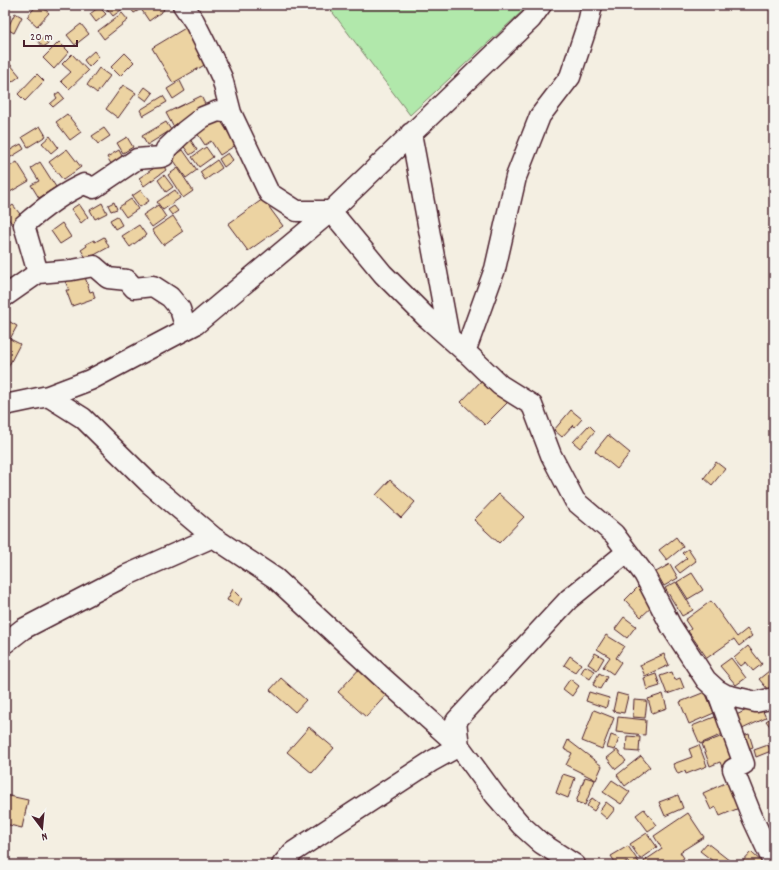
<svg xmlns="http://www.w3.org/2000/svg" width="779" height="870" font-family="Dekko,sans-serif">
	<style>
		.green { fill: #b1e8ab; stroke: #7e846b }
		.building { fill: #ecd3a2; stroke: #4a1f2b }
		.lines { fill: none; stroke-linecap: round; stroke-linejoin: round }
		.street-casing { stroke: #4a1f2b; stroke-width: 23 }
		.street { stroke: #f6f6f2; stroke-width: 20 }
	</style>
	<rect width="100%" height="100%" fill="#f4efe2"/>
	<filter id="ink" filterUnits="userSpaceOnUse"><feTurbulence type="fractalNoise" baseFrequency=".025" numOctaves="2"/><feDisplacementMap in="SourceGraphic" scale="8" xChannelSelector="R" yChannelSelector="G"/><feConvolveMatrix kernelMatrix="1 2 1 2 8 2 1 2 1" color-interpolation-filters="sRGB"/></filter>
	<g filter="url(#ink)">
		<path class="green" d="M 327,5 L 529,5 L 410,115 Z"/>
		<path class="building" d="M 37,5 L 40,5 L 49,13 L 37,26 L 27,17 Z
			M 104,5 L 123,5 L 125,7 L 113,16 Z
			M 128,5 L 165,5 L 162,7 L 164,10 L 149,21 L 141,9 L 134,13 Z
			M 99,7 L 106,14 L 96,22 L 90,14 Z
			M 15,13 L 22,17 L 14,33 L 7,29 Z
			M 122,13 L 128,20 L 104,39 L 98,31 Z
			M 81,24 L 89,34 L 75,45 L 67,35 Z
			M 187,27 L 208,63 L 173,83 L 152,48 Z
			M 43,37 L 48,44 L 43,47 L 38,41 Z
			M 59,42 L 69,52 L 54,69 L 43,58 Z
			M 94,51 L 99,57 L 89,67 L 84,60 Z
			M 125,53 L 134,62 L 120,76 L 111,67 Z
			M 72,54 L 88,71 L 69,89 L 61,81 L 71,72 L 62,64 Z
			M 5,58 L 20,76 L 5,87 Z
			M 99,68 L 110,76 L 97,93 L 87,85 Z
			M 37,74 L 44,81 L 25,101 L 18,94 Z
			M 180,81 L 185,91 L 173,99 L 167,89 Z
			M 123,85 L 136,93 L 118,118 L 106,109 Z
			M 145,87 L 153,93 L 147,101 L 139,95 Z
			M 59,92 L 64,98 L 53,107 L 50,104 L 57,98 L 55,95 Z
			M 163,96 L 167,102 L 143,116 L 140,110 Z
			M 201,96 L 207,108 L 173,126 L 166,113 Z
			M 67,114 L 81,132 L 70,140 L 56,122 Z
			M 219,118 L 236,145 L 220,155 L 211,141 L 205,145 L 197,133 Z
			M 166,122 L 171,130 L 147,145 L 142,136 Z
			M 40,126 L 46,136 L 28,147 L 22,137 Z
			M 104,128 L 110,136 L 98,144 L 92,136 Z
			M 50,136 L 58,147 L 51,153 L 42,143 Z
			M 127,137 L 133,147 L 123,153 L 117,143 Z
			M 190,139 L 197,150 L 190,155 L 182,144 Z
			M 21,144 L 24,149 L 6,160 L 5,153 Z
			M 206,147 L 213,157 L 199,167 L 192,157 Z
			M 67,149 L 81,167 L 63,180 L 49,162 Z
			M 119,150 L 124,160 L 113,167 L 107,157 Z
			M 183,150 L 197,170 L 186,178 L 172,158 Z
			M 228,153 L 233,160 L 224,167 L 219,159 Z
			M 217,160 L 222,168 L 205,180 L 200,172 Z
			M 17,162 L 29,181 L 10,192 L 5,184 L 5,164 L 7,168 Z
			M 40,162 L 56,187 L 39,198 L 31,185 L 39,181 L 31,168 Z
			M 162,163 L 166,170 L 144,186 L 139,178 Z
			M 178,168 L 193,191 L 183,198 L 168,175 Z
			M 164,175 L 173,187 L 166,192 L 158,180 Z
			M 141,190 L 149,201 L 140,207 L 132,196 Z
			M 175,190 L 180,198 L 163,210 L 157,202 Z
			M 131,199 L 138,209 L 126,217 L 119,207 Z
			M 263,199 L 283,226 L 248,251 L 228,224 Z
			M 114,202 L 117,209 L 111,211 L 108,205 Z
			M 102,203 L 107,213 L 95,219 L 90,210 Z
			M 79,204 L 88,217 L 81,223 L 71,209 Z
			M 13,205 L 23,218 L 13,225 L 5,214 L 5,211 Z
			M 158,205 L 166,217 L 152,227 L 143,215 Z
			M 174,206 L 178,211 L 172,215 L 168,210 Z
			M 117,216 L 122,225 L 115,229 L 110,220 Z
			M 173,216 L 183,231 L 163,245 L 152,230 Z
			M 62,223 L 71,237 L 60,244 L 51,231 Z
			M 139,225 L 146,235 L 130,247 L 122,236 Z
			M 104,237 L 109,247 L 87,259 L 81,250 L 87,246 L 86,244 L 94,240 L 95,242 Z
			M 84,274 L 90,292 L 93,291 L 95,298 L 72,306 L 66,290 L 69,290 L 65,281 Z
			M 5,319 L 17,326 L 10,339 L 20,344 L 5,373 Z
			M 484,378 L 509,401 L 485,425 L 461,402 Z
			M 571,410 L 582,419 L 575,427 L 573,425 L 562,437 L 554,430 Z
			M 589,425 L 595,431 L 580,448 L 573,442 Z
			M 608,435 L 630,453 L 617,469 L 595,451 Z
			M 716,462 L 725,469 L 712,485 L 704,478 Z
			M 390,480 L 415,502 L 401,518 L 376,495 Z
			M 499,494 L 524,517 L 499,543 L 474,520 Z
			M 676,537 L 683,547 L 667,560 L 659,550 Z
			M 688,549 L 696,561 L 680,573 L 675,567 L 687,558 L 682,553 Z
			M 670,564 L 678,578 L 664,586 L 656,572 Z
			M 692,573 L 703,590 L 688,599 L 677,582 Z
			M 676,582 L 693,610 L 682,616 L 665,588 Z
			M 638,587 L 655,604 L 641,617 L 625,600 Z
			M 233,589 L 242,598 L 238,606 L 227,600 Z
			M 711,601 L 737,637 L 747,629 L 752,636 L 739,646 L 734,639 L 707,658 L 688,631 L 691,629 L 685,620 Z
			M 624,617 L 636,626 L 627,638 L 615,629 Z
			M 606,635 L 624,646 L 616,658 L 621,662 L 613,674 L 603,667 L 610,657 L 597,649 Z
			M 748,646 L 762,664 L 753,671 L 746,662 L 741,666 L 734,658 Z
			M 595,653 L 604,658 L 597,670 L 588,664 Z
			M 664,654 L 669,665 L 645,676 L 640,665 Z
			M 570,656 L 581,664 L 575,672 L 564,665 Z
			M 731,658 L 746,678 L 736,685 L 720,666 Z
			M 362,666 L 390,691 L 366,717 L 338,692 Z
			M 585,666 L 595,671 L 590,679 L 581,673 Z
			M 769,671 L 774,678 L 774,687 L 769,691 L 759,679 Z
			M 672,672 L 675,680 L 680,678 L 684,688 L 667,694 L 660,676 Z
			M 599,673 L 607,677 L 600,689 L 593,685 Z
			M 656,674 L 660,686 L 647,690 L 644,678 Z
			M 281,678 L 306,700 L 295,712 L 270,690 Z
			M 570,679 L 579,686 L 572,696 L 563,689 Z
			M 589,692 L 609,698 L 606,708 L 586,701 Z
			M 705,692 L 714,713 L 689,724 L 680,702 Z
			M 617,693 L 628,696 L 624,713 L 613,711 Z
			M 663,694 L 667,708 L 652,713 L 648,699 Z
			M 634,700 L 647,701 L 645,718 L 633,717 Z
			M 761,707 L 766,718 L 740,730 L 734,716 L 749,709 L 751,712 Z
			M 594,710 L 614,718 L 602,749 L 582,741 Z
			M 717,716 L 725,733 L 700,744 L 692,726 Z
			M 774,716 L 774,728 L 772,729 L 766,721 Z
			M 618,717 L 646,720 L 645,735 L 616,732 Z
			M 309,727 L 334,748 L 312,773 L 287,752 Z
			M 728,734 L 736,756 L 729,759 L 731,764 L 722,767 L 720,762 L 710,766 L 702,744 Z
			M 749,734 L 753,747 L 748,749 L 743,736 Z
			M 611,735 L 619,738 L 615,750 L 607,748 Z
			M 627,736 L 640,737 L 639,752 L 626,751 Z
			M 568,740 L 602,766 L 596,780 L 566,765 L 572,753 L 564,749 Z
			M 699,745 L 707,766 L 686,774 L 685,771 L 678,774 L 673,764 L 692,757 L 689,749 Z
			M 768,745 L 771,751 L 756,757 L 754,750 Z
			M 617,750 L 626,761 L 616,769 L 607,758 Z
			M 641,756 L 650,767 L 625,786 L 617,775 Z
			M 563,774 L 575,778 L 568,798 L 556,793 Z
			M 585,777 L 595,780 L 585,805 L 576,802 Z
			M 612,780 L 630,792 L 621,804 L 603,792 Z
			M 732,780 L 744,806 L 720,816 L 716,807 L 711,810 L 703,793 Z
			M 5,795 L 28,800 L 22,828 L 5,824 Z
			M 678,795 L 683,808 L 665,816 L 659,802 Z
			M 592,798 L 599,803 L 594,811 L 587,806 Z
			M 606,802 L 615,809 L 607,819 L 599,812 Z
			M 644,809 L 657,825 L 648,831 L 636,815 Z
			M 688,813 L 704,837 L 680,852 L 684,858 L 673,865 L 667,865 L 666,863 L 662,865 L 646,865 L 644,861 L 662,849 L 654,836 Z
			M 647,833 L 657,847 L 640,859 L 630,844 Z
			M 707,843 L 730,861 L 727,865 L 718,865 L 700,851 Z
			M 628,846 L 640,864 L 639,865 L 630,865 L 627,861 L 621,865 L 617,865 L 611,856 Z
			M 751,852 L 765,865 L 739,865 Z"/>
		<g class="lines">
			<defs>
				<path id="street" d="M 183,5 L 194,21 L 214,61 L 222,78 L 231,113 L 269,193 L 297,211 L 331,211 L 383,274 L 426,317 L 471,357 L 500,385 L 532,405 L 551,455 L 575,501 L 614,534 L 644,574 L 671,626 L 706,680 L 717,690 L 726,695 L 756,702 L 774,698
					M 411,133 L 449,337
					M 38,273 L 72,270 L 94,266 L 108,278 L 127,280 L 134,288 L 153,286 L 170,297 L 180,309 L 186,329
					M 5,296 L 38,273 L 24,225 C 42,209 62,194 84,184 L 94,188 L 137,159 L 161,157 L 164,156 L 166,149 L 185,131 L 203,117 L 218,111 L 231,113
					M 465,352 L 495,269 L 516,177 L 540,116 L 570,77 L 588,23 L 592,5
					M 48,396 L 90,380 L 196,324 L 331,211 L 531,19 L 541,5
					M 5,405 L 48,396 L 83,418 L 149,483 L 213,537 L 275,578 L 383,678 L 459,746 L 495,795 L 521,825 L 541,843 L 575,865
					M 5,643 L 23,629 L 127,575 L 213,537
					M 717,690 L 744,764 L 733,769 L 753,819 L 774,864
					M 459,746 L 456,721 L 569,599 L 627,552
					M 282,865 L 293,852 L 432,761 L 459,746"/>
			</defs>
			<use href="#street" class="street-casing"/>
			<use href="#street" class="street"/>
		</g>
	</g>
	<rect width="779" height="870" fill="none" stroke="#f6f6f2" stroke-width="20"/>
	<rect x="10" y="10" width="759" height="850" fill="none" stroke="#4a1f2b" stroke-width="1.5" filter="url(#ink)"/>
	<g transform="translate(42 828) rotate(164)" stroke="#f6f6f2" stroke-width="3" paint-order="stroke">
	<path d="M0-3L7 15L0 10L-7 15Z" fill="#4a1f2b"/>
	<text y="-6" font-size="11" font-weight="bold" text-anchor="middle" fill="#4a1f2b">N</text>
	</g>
	<path d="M24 40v6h53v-6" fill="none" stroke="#4a1f2b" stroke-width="2"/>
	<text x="30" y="40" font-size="12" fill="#4a1f2b" stroke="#f6f6f2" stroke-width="3" paint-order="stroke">20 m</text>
</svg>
